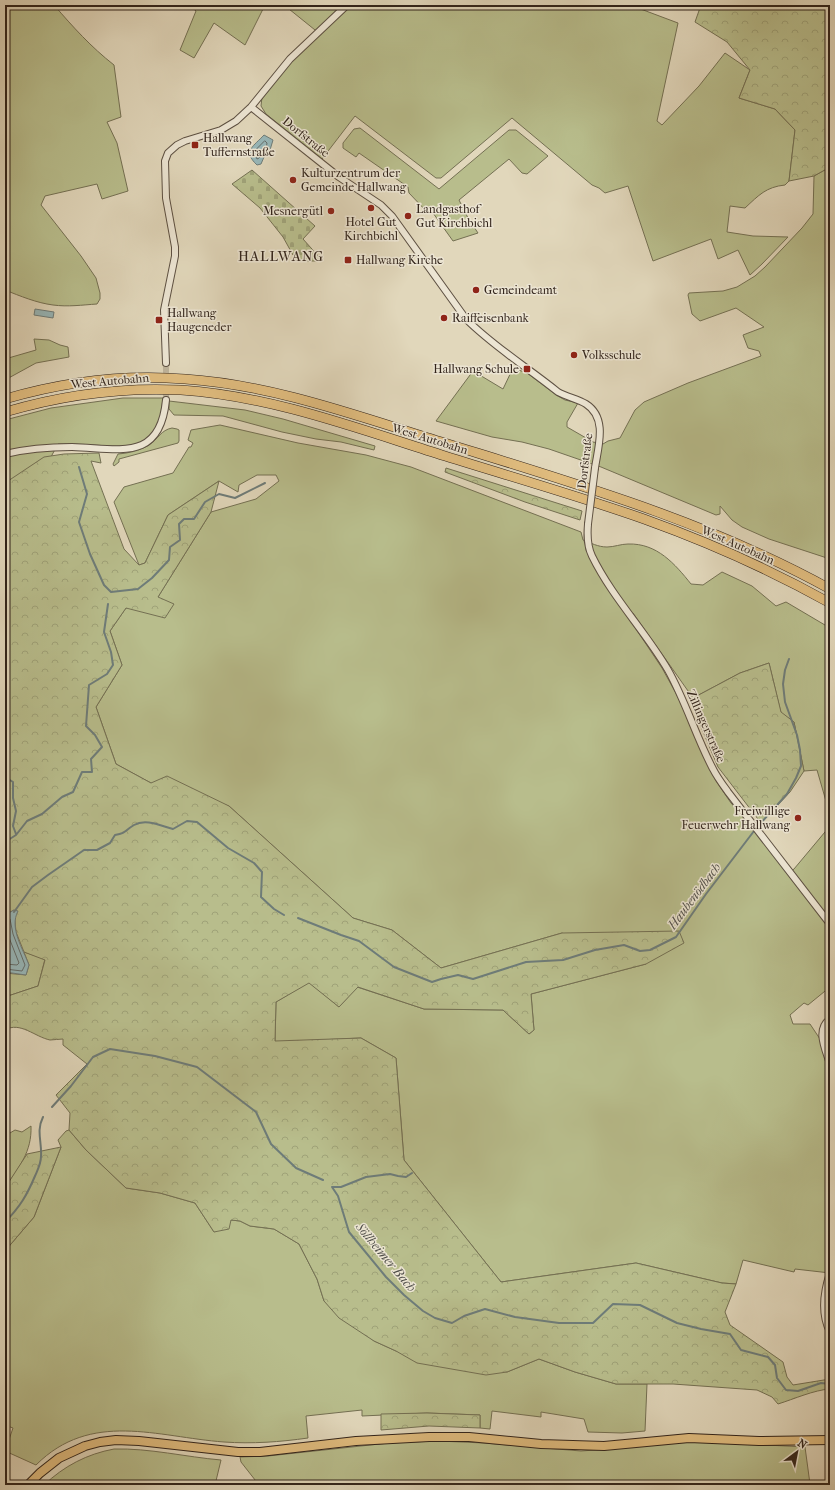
<svg xmlns="http://www.w3.org/2000/svg" width="835" height="1490" font-family="'IM FELL French Canon',serif">
	<style>
		.green { fill: #b8bd8c; stroke: #747053 }
		.forest { fill: url(#forest-crowns); stroke: #747053 }
		.cemetery { fill: url(#cemetery-stones); stroke: #747053 }
		.water { fill: #97b7b9; stroke: #6e7c79 }
		.lines { fill: none; stroke-linecap: round; stroke-linejoin: round }
		.shore { stroke: #646d6a; stroke-width: 1 }
		.stream { stroke: #6e7c79; stroke-width: 2 }
		.tertiary-tunnel { stroke: #beb39b; stroke-width: 6; stroke-dasharray: 6 3; stroke-linecap: butt }
		.tertiary-casing { stroke: #5d5042; stroke-width: 8 }
		.primary-casing { stroke: #31231a; stroke-width: 10 }
		.motorway-casing { stroke: #31231a; stroke-width: 10 }
		.tertiary { stroke: #ece5d3; stroke-width: 6 }
		.primary { stroke: #e0bc7e; stroke-width: 8 }
		.motorway { stroke: #e0bc7e; stroke-width: 9 }
		.tertiary-bridge-casing { stroke: #5d5042; stroke-width: 8; stroke-linecap: butt }
		.tertiary-bridge { stroke: #ece5d3; stroke-width: 6 }
		.poi-dot { fill: #8f2418; stroke: #ece5d3; stroke-width: 1.5 }
		.labels { text-anchor: middle; dominant-baseline: central; stroke-width: 3; stroke-linejoin: round; paint-order: stroke }
		.street-label { font-size: 12px; fill: #31231a; stroke: #ece5d3 }
		.poi-label { font-size: 12px; fill: #31231a; stroke: #ece5d3; text-anchor: start }
		.water-label { font-size: 13px; font-style: italic; fill: #504f4a; stroke: #ece5d3 }
		.quarter-label { font-size: 14px; letter-spacing: 1px; fill: #31231a; stroke: #ece5d3 }
	</style>
	<defs>
		<pattern id="forest-crowns" width="20" height="18" patternUnits="userSpaceOnUse"><rect width="20" height="18" fill="#b8bd8c"/><path d="M2 6a3 3 0 1 1 6 0M12 15a3 3 0 1 1 6 0" fill="none" stroke="#9fa278"/></pattern>
		<pattern id="cemetery-stones" width="16" height="16" patternUnits="userSpaceOnUse"><rect width="16" height="16" fill="#b8bd8c"/><path d="M2 7V4a2 2 0 0 1 4 0v3zM10 15v-3a2 2 0 0 1 4 0v3z" fill="#9fa278"/></pattern>
	</defs>
	<rect width="100%" height="100%" fill="#e1d7bb"/>
	<filter id="stains"><feTurbulence type="fractalNoise" baseFrequency=".005" numOctaves="4"/><feColorMatrix values="0 0 0 0 .2 0 0 0 0 .09 0 0 0 0 .02 0 0 0 .5 -.17"/></filter>
	<radialGradient id="worn" r=".72"><stop offset=".6" stop-color="#630" stop-opacity="0"/><stop offset="1" stop-color="#630" stop-opacity=".3"/></radialGradient>
	<path class="green" d="M 5,5 L 54,5 C 73,27 91,47 114,65 L 121,117 L 107,122 L 117,143 L 128,191 L 102,199 L 97,184 L 45,196 L 41,205 L 81,256 L 96,278 L 100,293 L 100,299 L 97,304 C 82,305 68,307 53,305 C 37,303 20,296 5,290 Z
		M 189,5 L 265,5 L 245,45 L 214,23 L 194,58 L 180,50 L 196,11 Z
		M 284,5 L 630,5 L 678,23 L 657,121 L 662,125 L 699,86 L 725,53 L 750,70 L 739,98 L 775,109 L 795,130 L 789,181 L 785,185 C 766,187 759,195 745,208 L 730,206 L 727,232 L 753,236 L 788,237 L 762,264 L 750,275 L 738,250 L 718,259 L 711,239 L 653,261 L 628,186 L 605,193 L 599,188 L 592,185 L 512,118 L 441,178 L 436,178 L 355,116 L 322,159 L 266,114 L 261,106 L 262,97 L 293,59 L 320,34 Z
		M 360,128 L 439,189 L 509,130 L 516,130 L 548,156 L 527,174 L 522,173 L 509,159 L 459,200 L 468,218 L 478,233 L 453,241 L 433,213 L 428,213 L 409,193 L 408,187 L 359,153 L 356,157 L 343,148 L 343,143 L 354,129 Z
		M 830,167 L 830,559 L 769,539 L 742,527 L 732,520 L 720,506 L 720,514 L 716,515 L 601,467 L 549,449 L 522,442 L 492,437 L 436,421 L 473,371 L 503,389 L 513,368 L 527,373 L 556,395 L 565,400 L 578,403 L 567,422 L 567,427 L 593,442 L 603,444 L 608,441 L 620,438 L 635,410 L 644,402 L 688,383 L 761,356 L 759,351 L 748,348 L 743,335 L 764,327 L 736,308 L 700,321 L 692,314 L 688,295 L 689,293 L 723,291 L 737,287 L 755,276 L 765,267 L 802,228 L 813,214 L 814,176 Z
		M 34,339 L 49,340 L 60,345 L 68,347 L 69,357 L 36,363 L 5,380 L 5,359 L 36,350 Z
		M 123,398 L 163,398 C 162,405 162,414 159,422 C 148,452 118,446 92,445 C 81,444 70,444 58,444 L 46,466 L 5,494 L 5,420 L 51,408 Z
		M 169,401 L 245,410 L 283,419 L 375,446 L 374,450 L 341,442 L 316,439 L 282,432 L 223,416 L 174,415 L 169,409 Z
		M 220,425 L 298,443 L 366,455 L 411,467 L 581,532 L 583,540 C 591,543 598,547 607,547 C 614,547 621,544 628,544 C 657,543 675,564 691,584 L 703,585 L 722,572 L 752,586 L 776,606 L 786,602 L 830,628 L 830,815 L 817,770 L 804,771 L 794,722 L 781,713 L 769,663 L 740,673 L 693,698 L 633,613 L 628,617 L 662,668 L 678,697 L 716,781 L 731,803 L 749,823 L 789,873 L 794,869 L 830,826 L 830,987 L 808,1005 L 804,1003 L 790,1015 L 793,1024 L 810,1024 L 820,1039 L 830,1069 L 830,1273 L 795,1269 L 794,1272 L 743,1260 L 736,1284 L 722,1283 L 636,1263 L 501,1282 L 404,1160 L 396,1058 L 361,1038 L 275,1042 L 276,1002 L 309,982 L 339,1007 L 357,987 L 424,1009 L 503,1010 L 529,1034 L 534,1030 L 531,994 L 646,964 L 562,933 L 441,968 L 392,930 L 353,918 L 229,806 L 151,783 L 116,764 L 96,707 L 122,665 L 110,631 L 126,608 L 158,597 L 211,512 L 256,499 L 279,481 L 276,475 L 257,475 L 239,485 L 238,492 L 219,481 L 168,515 L 145,563 L 139,565 L 114,502 L 124,487 L 173,473 L 189,447 L 191,447 L 193,443 L 188,440 L 191,430 Z
		M 172,428 L 177,429 L 179,430 L 179,441 L 178,443 L 119,459 L 119,462 L 114,466 L 113,464 L 118,454 C 129,453 139,451 149,445 C 158,439 161,430 172,428 Z
		M 24,952 L 45,959 L 38,986 L 5,997 L 5,973 L 26,975 L 29,965 Z
		M 31,1126 C 32,1152 19,1167 5,1188 L 5,1136 L 15,1130 L 22,1132 Z
		M 69,1130 L 86,1150 L 126,1188 L 160,1193 L 195,1203 L 214,1232 L 231,1220 L 240,1221 L 250,1226 L 274,1229 L 299,1244 L 317,1279 L 324,1301 L 374,1341 L 396,1351 L 507,1372 L 539,1359 L 575,1372 L 616,1384 L 647,1384 L 645,1431 L 622,1433 L 588,1432 L 584,1419 L 541,1412 L 541,1417 L 492,1411 L 490,1429 L 480,1428 L 480,1415 L 427,1413 L 362,1416 L 362,1410 L 306,1416 L 308,1438 C 280,1442 252,1444 224,1442 C 157,1437 91,1410 36,1465 L 5,1451 L 13,1428 L 5,1425 L 5,1251 L 34,1217 L 61,1147 L 58,1140 L 66,1131 Z
		M 438,1441 L 484,1443 L 581,1451 L 624,1448 L 652,1444 L 690,1441 L 805,1447 L 810,1484 L 830,1483 L 830,1485 L 259,1485 L 241,1462 L 240,1457 L 268,1456 L 389,1443 Z
		M 114,1449 C 149,1448 186,1457 221,1460 L 215,1485 L 44,1485 C 64,1466 87,1454 114,1449 Z"/>
	<path class="forest" d="M 701,5 L 830,5 L 830,167 L 814,176 L 789,181 L 795,130 L 775,109 L 739,98 L 750,70 L 727,42 L 695,22 Z
		M 99,453 L 101,463 L 91,461 L 124,549 L 139,565 L 145,563 L 168,515 L 219,481 L 211,512 L 158,597 L 174,604 L 165,618 L 126,608 L 110,631 L 122,665 L 96,707 L 116,764 L 151,783 L 167,776 L 229,806 L 353,918 L 392,930 L 441,968 L 562,933 L 679,931 L 684,943 L 646,964 L 531,994 L 534,1030 L 529,1034 L 503,1010 L 424,1009 L 358,987 L 339,1007 L 309,983 L 276,1002 L 275,1041 L 361,1038 L 396,1058 L 404,1160 L 501,1282 L 636,1263 L 722,1283 L 736,1284 L 725,1312 L 730,1325 L 783,1362 L 787,1377 L 793,1385 L 830,1379 L 830,1389 C 814,1390 794,1399 778,1404 L 772,1397 L 757,1390 L 673,1384 L 616,1384 L 575,1372 L 539,1359 L 507,1372 L 486,1375 L 417,1363 L 396,1351 L 374,1341 L 339,1318 L 324,1301 L 317,1279 L 299,1244 L 274,1229 L 250,1226 L 240,1221 L 231,1220 L 229,1229 L 214,1232 L 195,1203 L 160,1193 L 126,1188 L 86,1150 L 69,1130 L 70,1113 L 56,1095 L 87,1064 L 63,1045 L 63,1039 C 59,1039 54,1040 50,1040 C 35,1037 20,1021 5,1030 L 5,997 L 38,986 L 45,960 L 24,952 L 16,932 L 14,910 L 5,915 L 5,806 L 9,803 L 5,796 L 5,483 L 44,457 L 64,454 Z
		M 446,468 L 582,511 L 580,520 L 525,502 L 445,472 Z
		M 769,663 L 781,712 L 794,722 L 804,771 L 790,792 L 761,823 L 718,767 L 691,703 L 693,698 L 740,673 Z
		M 61,1147 L 34,1217 L 5,1251 L 5,1188 L 27,1154 Z
		M 427,1413 L 480,1415 L 480,1428 L 429,1426 L 381,1430 L 381,1414 Z"/>
	<path class="cemetery" d="M 252,170 L 315,226 L 303,239 L 320,258 L 317,261 L 303,261 L 293,255 L 283,237 L 260,208 L 232,184 Z"/>
	<path class="water" d="M 264,135 L 273,140 L 270,150 L 267,155 L 264,157 L 261,164 L 257,165 C 242,151 254,146 264,135 Z
		M 35,309 L 54,312 L 53,318 L 34,315 Z
		M 14,910 L 18,911 C 9,928 23,949 29,965 L 26,975 L 5,972 L 5,915 Z"/>
	<g class="lines">
		<path class="shore" d="M 265,141 L 267,143 L 266,149 L 259,158 L 257,159 L 254,152 Z
			M 5,918 L 10,919 L 13,934 L 25,965 L 22,971 L 5,969
			M 5,923 L 8,935 L 19,963 L 17,965 L 5,964"/>
		<path class="stream" d="M 79,467 L 87,494 L 79,522 L 90,554 L 104,585 L 111,592 L 138,589 L 152,578 L 169,560 L 170,547 L 180,540 L 179,524 L 184,519 L 194,519 L 205,502 L 219,494 L 235,498 L 265,483
			M 5,777 L 13,782 L 13,798 L 16,811 L 13,826 L 16,834
			M 760,824 L 787,794 L 796,778 L 801,766 L 800,750 L 797,735 L 785,702 L 783,684 L 785,670 L 789,659
			M 5,842 L 16,835 L 27,821 L 42,814 L 62,797 L 73,792 L 82,772 L 92,772 L 91,759 L 102,747 L 95,735 L 86,726 L 89,685 L 107,674 L 113,665 L 111,652 L 104,632 L 108,604
			M 14,912 L 32,887 L 48,875 L 84,850 L 97,850 L 110,843 L 115,835 C 127,833 124,831 134,825 C 146,818 161,826 173,829 L 187,821 L 197,822 L 228,848 L 254,863 L 262,872 L 261,897 L 274,909 L 284,915
			M 298,918 L 341,935 L 359,941 L 394,967 L 432,982 L 441,979 L 458,975 L 473,979 L 526,962 L 563,960 L 595,950 L 624,945 L 640,951 L 650,950 L 676,937 L 706,894 L 754,831
			M 52,1107 L 71,1086 L 93,1057 L 110,1049 L 155,1056 L 197,1067 L 256,1112 L 271,1144 L 296,1168 L 323,1180
			M 332,1187 L 338,1196 L 349,1232 L 386,1277 L 404,1295 L 423,1311 L 435,1318 L 452,1323 L 464,1316 L 485,1309 L 515,1317 L 559,1323 L 593,1323 L 613,1304 L 640,1305 L 677,1323 L 701,1329 L 730,1334 L 741,1350 L 768,1357 L 775,1365 L 777,1378 L 786,1390 L 798,1391 L 821,1383 L 830,1384
			M 332,1187 L 341,1187 L 366,1177 L 390,1174 L 398,1176 L 406,1177 L 412,1173
			M 5,1222 C 20,1207 27,1195 35,1176 C 38,1169 41,1164 41,1156 C 42,1142 36,1131 43,1117"/>
		<path class="tertiary-tunnel" d="M 166,400 L 166,363"/>
		<defs>
			<path id="tertiary" d="M 251,107 L 339,177 L 381,205 L 392,216 L 466,319 C 494,347 527,367 558,392 C 567,397 578,399 586,404 C 608,418 598,447 595,468
				M 166,363 L 164,310 L 175,256 L 175,247 L 166,198 L 165,161 L 168,153 L 177,145 L 185,141 L 221,130 L 236,121 L 251,107 L 290,59 L 347,5
				M 5,454 C 26,449 50,447 72,447 C 118,448 160,463 166,400
				M 588,524 C 587,536 587,546 592,556 C 612,597 645,631 668,670 C 686,702 696,737 713,769 C 717,777 723,785 728,792 L 830,924
				M 830,1019 C 815,1030 826,1050 830,1064
				M 830,1273 C 824,1291 821,1314 830,1332"/>
			<path id="primary" d="M 28,1485 L 40,1473 L 59,1458 L 85,1446 L 100,1442 L 116,1440 L 139,1441 L 238,1452 L 260,1452 L 356,1441 L 429,1437 L 469,1437 L 541,1444 L 604,1446 L 689,1438 L 759,1441 L 830,1440"/>
			<path id="motorway" d="M 5,399 C 63,382 125,374 185,379 C 275,385 360,417 445,443 C 577,484 709,522 830,589
				M 5,412 C 62,395 121,387 181,390 C 272,396 359,429 445,456 C 512,477 579,496 644,519 C 708,542 771,570 830,603"/>
		</defs>
		<use href="#tertiary" class="tertiary-casing"/>
		<use href="#primary" class="primary-casing"/>
		<use href="#motorway" class="motorway-casing"/>
		<use href="#tertiary" class="tertiary"/>
		<use href="#primary" class="primary"/>
		<use href="#motorway" class="motorway"/>
		<defs>
			<path id="tertiary-bridge" d="M 588,524 L 595,468"/>
		</defs>
		<use href="#tertiary-bridge" class="tertiary-bridge-casing"/>
		<use href="#tertiary-bridge" class="tertiary-bridge"/>
	</g>
	<g class="poi-dot">
		<rect x="191" y="141" width="8" height="8" rx="2"/>
		<circle cx="293" cy="180" r="4"/>
		<circle cx="371" cy="208" r="4"/>
		<circle cx="331" cy="211" r="4"/>
		<circle cx="408" cy="216" r="4"/>
		<rect x="344" y="256" width="8" height="8" rx="2"/>
		<circle cx="476" cy="290" r="4"/>
		<circle cx="444" cy="318" r="4"/>
		<rect x="155" y="316" width="8" height="8" rx="2"/>
		<circle cx="574" cy="355" r="4"/>
		<rect x="523" y="365" width="8" height="8" rx="2"/>
		<circle cx="798" cy="818" r="4"/>
	</g>
	<g class="labels">
		<g class="street-label">
			<text transform="translate(306 137) rotate(39)">Dorfstraße</text>
			<text transform="translate(110 381) rotate(-5)">West Autobahn</text>
			<text transform="translate(430 439) rotate(17)">West Autobahn</text>
			<text transform="translate(585 461) rotate(-83)">Dorfstraße</text>
			<text transform="translate(738 545) rotate(24)">West Autobahn</text>
			<text transform="translate(706 726) rotate(66)">Zillingerstraße</text>
		</g>
		<g class="poi-label">
			<text x="203" y="138">Hallwang<tspan x="203" dy="14">Tuffernstraße</tspan></text>
			<text x="301" y="173">Kulturzentrum der<tspan x="301" dy="14">Gemeinde Hallwang</tspan></text>
			<text x="416" y="209">Landgasthof<tspan x="416" dy="14">Gut Kirchbichl</tspan></text>
			<text x="323" y="211" text-anchor="end">Mesnergütl</text>
			<text x="371" y="222" text-anchor="middle">Hotel Gut<tspan x="371" dy="14">Kirchbichl</tspan></text>
			<text x="356" y="260">Hallwang Kirche</text>
			<text x="484" y="290">Gemeindeamt</text>
			<text x="167" y="313">Hallwang<tspan x="167" dy="14">Haugeneder</tspan></text>
			<text x="452" y="318">Raiffeisenbank</text>
			<text x="582" y="355">Volksschule</text>
			<text x="519" y="369" text-anchor="end">Hallwang Schule</text>
			<text x="790" y="811" text-anchor="end">Freiwillige<tspan x="790" dy="14">Feuerwehr Hallwang</tspan></text>
		</g>
		<g class="water-label">
			<text transform="translate(694 896) rotate(-53)">Haubenödbach</text>
			<text transform="translate(386 1257) rotate(50)">Söllheimer Bach</text>
		</g>
		<g class="quarter-label">
			<text x="281" y="256">HALLWANG</text>
		</g>
	</g>
	<rect width="835" height="1490" fill="none" stroke="#e1d7bb" stroke-width="20"/>
	<rect x="6" y="6" width="823" height="1478" fill="none" stroke="#31231a" stroke-width="2"/>
	<rect x="10" y="10" width="815" height="1470" fill="none" stroke="#31231a"/>
	<g transform="translate(797 1452) rotate(32)" stroke="#ece5d3" stroke-width="3" paint-order="stroke">
	<path d="M0-3L7 15L0 10L-7 15Z" fill="#31231a"/>
	<text y="-6" font-size="11" font-weight="bold" text-anchor="middle" fill="#31231a">N</text>
	</g>
	<rect width="100%" height="100%" filter="url(#stains)"/>
	<rect width="100%" height="100%" fill="url(#worn)"/>
</svg>
